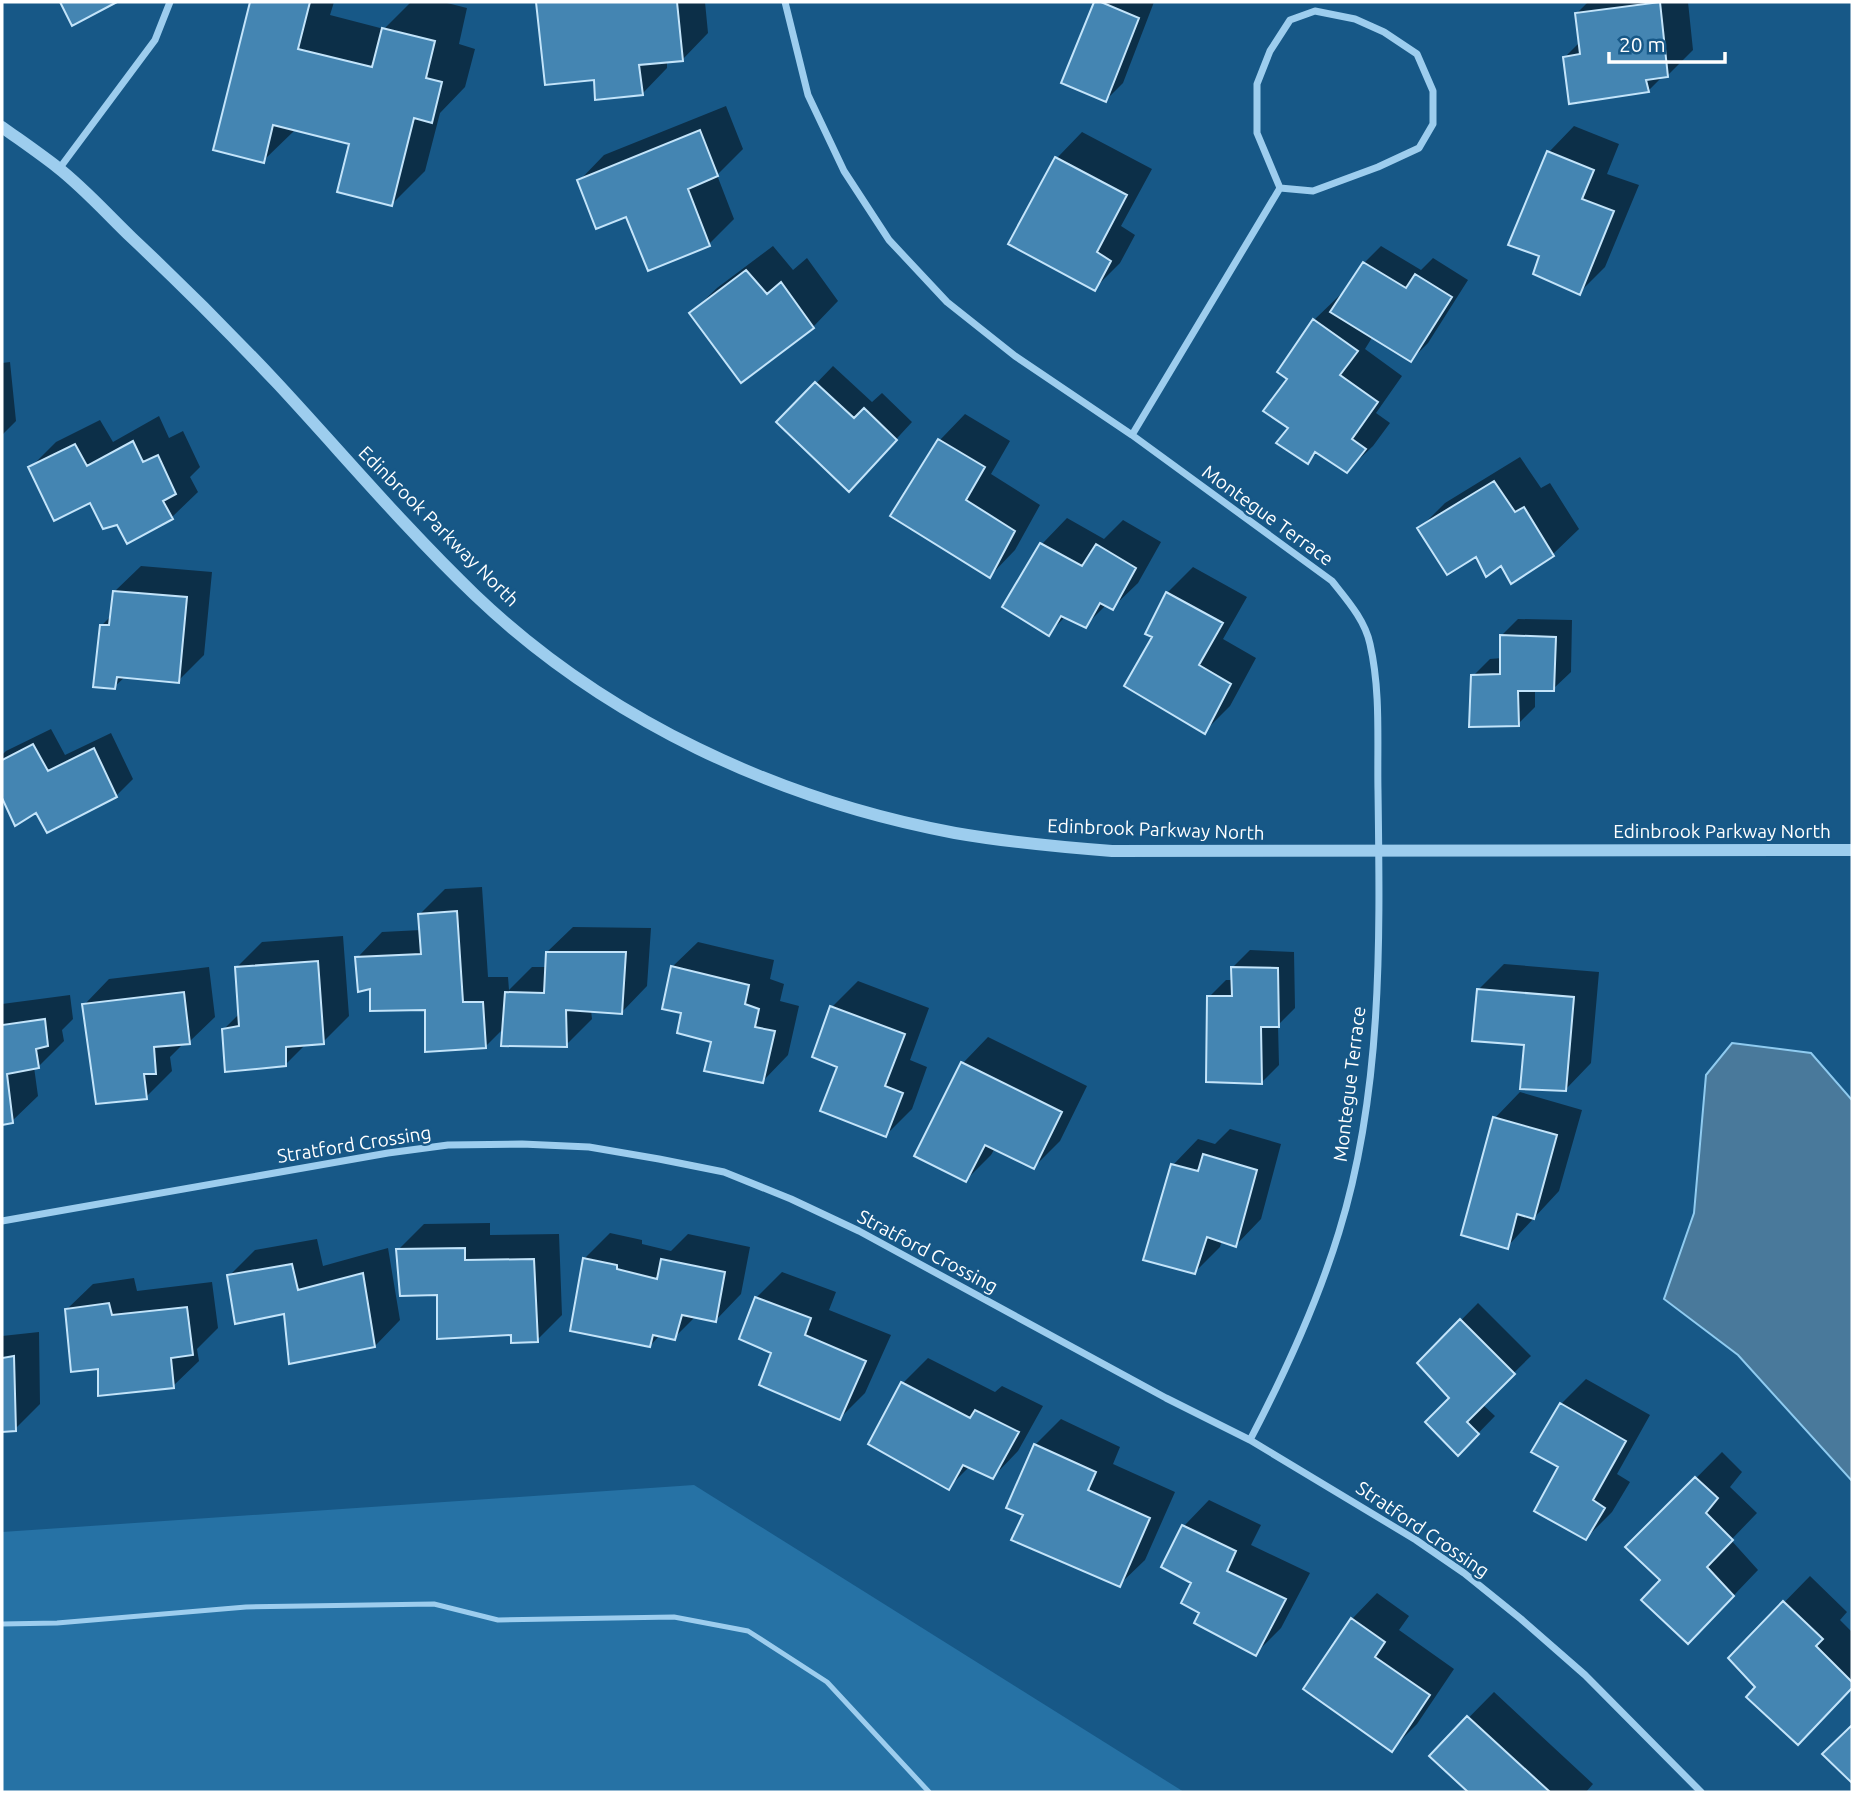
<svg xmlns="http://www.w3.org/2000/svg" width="1854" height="1794" font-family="Ubuntu,sans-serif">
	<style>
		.green { fill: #2672a5 }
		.water { fill: #49799b; stroke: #8fcbf0; stroke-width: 2 }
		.shadow { fill: #0007 }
		.building { fill: #4485b2; stroke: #c3e4fa; stroke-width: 2 }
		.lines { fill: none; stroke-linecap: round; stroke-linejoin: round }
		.service { stroke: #9dcdee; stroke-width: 5 }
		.minor { stroke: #9dcdee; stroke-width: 7 }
		.tertiary { stroke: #9dcdee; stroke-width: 12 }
		.labels { text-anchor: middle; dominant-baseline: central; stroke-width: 5; stroke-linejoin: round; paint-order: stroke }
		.street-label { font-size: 19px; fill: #fff; stroke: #175887 }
	</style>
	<rect width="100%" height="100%" fill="#175887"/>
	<path class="green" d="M 694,1485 L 1184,1792 L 2,1792 L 2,1532 Z"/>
	<path class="water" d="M 1732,1043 L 1811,1053 L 1852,1100 L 1852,1481 L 1738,1355 L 1664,1299 L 1694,1213 L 1706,1075 Z"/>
	<path class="shadow" d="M 251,2 L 334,2 L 330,15 L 384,29 L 411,2 L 443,2 L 467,8 L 459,44 L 475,49 L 465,87 L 440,113 L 425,171 L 392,204 L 351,143 L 296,129 L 263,161 L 215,149 Z
		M 538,2 L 705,2 L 708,33 L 683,59 L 667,61 L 667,68 L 642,94 L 595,78 L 546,83 Z
		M 1096,2 L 1154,2 L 1123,83 L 1106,100 L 1064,82 Z
		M 1588,2 L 1688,2 L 1693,50 L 1667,76 L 1663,76 L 1648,91 L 1564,58 L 1580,42 L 1577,13 Z
		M 726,106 L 743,149 L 717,175 L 734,219 L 709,244 L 627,215 L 579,181 L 604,155 Z
		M 1574,126 L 1619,144 L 1607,174 L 1639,185 L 1605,267 L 1579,293 L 1542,255 L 1549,152 Z
		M 1082,132 L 1152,169 L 1121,226 L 1135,235 L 1120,263 L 1094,289 L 1010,243 L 1057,158 Z
		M 773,246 L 793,270 L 807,258 L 838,301 L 813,327 L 691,313 L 717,288 Z
		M 1381,246 L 1421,270 L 1433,258 L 1468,280 L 1428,343 L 1411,360 L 1373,336 L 1365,349 L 1402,376 L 1376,413 L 1390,423 L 1373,446 L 1347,471 L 1318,452 L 1308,462 L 1290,427 L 1289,378 L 1314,320 L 1340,295 L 1342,296 L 1364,263 Z
		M 10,362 L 16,421 L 2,435 L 2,363 Z
		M 833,366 L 872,402 L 882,393 L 912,422 L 865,473 L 779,422 Z
		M 965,414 L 1010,441 L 991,474 L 1040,505 L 1015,550 L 990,576 L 940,440 Z
		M 159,416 L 169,438 L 183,431 L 200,467 L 190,477 L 198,492 L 172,517 L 128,541 L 118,522 L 91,500 L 31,467 L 56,442 L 100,420 L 113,442 Z
		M 1520,457 L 1541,488 L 1550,483 L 1579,529 L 1553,554 L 1512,581 L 1502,564 L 1419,529 L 1445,503 Z
		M 1067,518 L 1104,539 L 1123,520 L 1161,542 L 1138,583 L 1112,608 L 1106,605 L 1085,626 L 1066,616 L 1049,633 L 1042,544 Z
		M 141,566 L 212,572 L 204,655 L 178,681 L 126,676 L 114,687 L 101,626 L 112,615 L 115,591 Z
		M 1193,567 L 1247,597 L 1223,639 L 1256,658 L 1230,706 L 1205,731 L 1154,636 L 1167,593 Z
		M 1518,619 L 1572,620 L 1571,672 L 1553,689 L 1535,689 L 1535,707 L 1518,724 L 1473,676 L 1490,659 L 1502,658 L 1501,636 Z
		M 51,729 L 65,755 L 111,733 L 133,779 L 116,796 L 37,811 L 15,823 L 2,794 L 2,755 L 6,751 Z
		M 482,887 L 488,977 L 508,977 L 509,990 L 532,967 L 547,967 L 547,952 L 573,927 L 651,928 L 647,986 L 622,1012 L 591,1010 L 592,1019 L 566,1045 L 504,1028 L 485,1047 L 426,1008 L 372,987 L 357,958 L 382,932 L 421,930 L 419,915 L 445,889 Z
		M 343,936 L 349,1016 L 323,1042 L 306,1044 L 285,1065 L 224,1029 L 240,1013 L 237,967 L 262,942 Z
		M 698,942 L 774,960 L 770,979 L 784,984 L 780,1001 L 799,1006 L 788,1055 L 763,1081 L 683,1011 L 672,967 Z
		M 1250,950 L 1294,952 L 1295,1008 L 1278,1025 L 1279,1065 L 1262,1082 L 1209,997 L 1226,980 L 1233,980 L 1233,967 Z
		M 1504,964 L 1599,972 L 1591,1063 L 1566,1089 L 1478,990 Z
		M 209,967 L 215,1017 L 189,1042 L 181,1043 L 181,1046 L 170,1057 L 172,1071 L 146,1097 L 84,1005 L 109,979 Z
		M 858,981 L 929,1008 L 910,1060 L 927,1067 L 912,1109 L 886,1135 L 839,1066 L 814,1056 L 832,1007 Z
		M 70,995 L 73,1019 L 62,1030 L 64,1041 L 38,1067 L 34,1067 L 38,1096 L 12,1121 L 2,1123 L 2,1004 Z
		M 988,1037 L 1087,1086 L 1060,1141 L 1034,1167 L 995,1148 L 991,1155 L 966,1180 L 963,1063 Z
		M 1520,1092 L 1582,1110 L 1559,1191 L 1507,1247 L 1495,1118 Z
		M 1230,1129 L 1281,1144 L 1261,1219 L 1236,1245 L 1222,1240 L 1220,1247 L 1195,1272 L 1173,1165 L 1198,1139 L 1215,1144 Z
		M 490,1223 L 490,1235 L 559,1234 L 562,1315 L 537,1340 L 513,1333 L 398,1250 L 424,1224 Z
		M 610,1233 L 642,1240 L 642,1244 L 671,1251 L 688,1234 L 750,1247 L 741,1294 L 716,1320 L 696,1316 L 674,1338 L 660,1335 L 650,1346 L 584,1259 Z
		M 317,1239 L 323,1266 L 388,1248 L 400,1320 L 375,1346 L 286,1312 L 229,1276 L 255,1250 Z
		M 782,1272 L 836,1292 L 829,1310 L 891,1335 L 865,1393 L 840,1418 L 773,1352 L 756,1298 Z
		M 134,1278 L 137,1291 L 212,1282 L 218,1328 L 197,1349 L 199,1361 L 173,1386 L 100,1368 L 67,1309 L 93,1284 Z
		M 1478,1303 L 1531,1356 L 1482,1404 L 1495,1416 L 1458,1454 L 1451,1398 L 1419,1363 Z
		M 39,1332 L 40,1404 L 15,1429 L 2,1430 L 2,1336 Z
		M 928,1358 L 995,1392 L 1002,1386 L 1043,1406 L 1018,1451 L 993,1477 L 970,1466 L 948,1488 L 902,1384 Z
		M 1586,1379 L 1650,1415 L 1617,1474 L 1630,1482 L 1612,1512 L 1586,1538 L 1560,1466 L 1561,1404 Z
		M 1061,1419 L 1120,1447 L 1113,1464 L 1175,1492 L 1145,1560 L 1119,1585 L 1025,1514 L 1035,1445 Z
		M 1722,1452 L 1742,1472 L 1730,1487 L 1757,1513 L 1731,1540 L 1758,1570 L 1714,1616 L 1663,1580 L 1628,1547 Z
		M 1209,1500 L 1261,1525 L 1251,1545 L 1310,1573 L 1281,1628 L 1255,1654 L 1201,1612 L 1184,1526 Z
		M 1810,1576 L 1847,1612 L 1840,1620 L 1852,1632 L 1852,1687 L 1823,1717 L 1758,1687 L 1730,1658 Z
		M 1377,1593 L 1409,1616 L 1399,1630 L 1454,1669 L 1417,1724 L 1391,1750 L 1352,1619 Z
		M 1494,1692 L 1593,1784 L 1586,1792 L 1471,1792 L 1431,1756 Z"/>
	<path class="building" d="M 60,2 L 117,2 L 72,26 Z
		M 250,2 L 310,2 L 298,49 L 372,67 L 382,28 L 435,41 L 426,78 L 442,82 L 432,123 L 414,118 L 392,206 L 337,192 L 349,144 L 273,125 L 264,163 L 213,150 Z
		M 536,2 L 677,2 L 683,61 L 639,65 L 643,95 L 595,100 L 594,80 L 545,85 Z
		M 1094,2 L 1101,2 L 1139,18 L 1106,102 L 1061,83 Z
		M 1660,2 L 1668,77 L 1646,80 L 1649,92 L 1569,104 L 1563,57 L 1580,54 L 1575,13 Z
		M 700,130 L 718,176 L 688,189 L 710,246 L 648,271 L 626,217 L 596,229 L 577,180 Z
		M 1547,151 L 1594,170 L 1582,199 L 1614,211 L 1580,295 L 1533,274 L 1539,256 L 1508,245 Z
		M 1055,157 L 1127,195 L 1097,252 L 1111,261 L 1095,291 L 1008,244 Z
		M 1363,262 L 1406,288 L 1415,274 L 1452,297 L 1411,362 L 1330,312 Z
		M 746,270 L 767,294 L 781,282 L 814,328 L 741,383 L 689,313 Z
		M 1313,319 L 1358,351 L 1340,375 L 1378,402 L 1352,439 L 1366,449 L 1347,473 L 1315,452 L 1308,464 L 1276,443 L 1288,428 L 1263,411 L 1287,379 L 1277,372 Z
		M 815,382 L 854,418 L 864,408 L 897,440 L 849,492 L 776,422 Z
		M 938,439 L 985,467 L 966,500 L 1015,531 L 990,578 L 890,516 Z
		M 133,441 L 143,462 L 158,455 L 176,494 L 163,501 L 173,519 L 127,544 L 117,525 L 103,529 L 90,503 L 54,521 L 28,467 L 75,444 L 87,466 Z
		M 1494,481 L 1515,512 L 1524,507 L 1554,556 L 1511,584 L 1501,566 L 1486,577 L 1476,557 L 1447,575 L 1417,528 Z
		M 1040,543 L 1082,566 L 1096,544 L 1136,568 L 1113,610 L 1100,603 L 1086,628 L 1061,616 L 1049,636 L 1002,607 Z
		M 113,591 L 187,597 L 179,683 L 117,677 L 115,689 L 93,687 L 100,625 L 109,625 Z
		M 1166,592 L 1223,623 L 1199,665 L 1231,684 L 1205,734 L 1124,686 L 1152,637 L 1145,634 Z
		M 1500,635 L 1556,637 L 1554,691 L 1518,691 L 1519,726 L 1469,727 L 1471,675 L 1500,674 Z
		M 33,744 L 48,771 L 94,748 L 117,797 L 47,833 L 36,813 L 15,826 L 2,798 L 2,760 Z
		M 457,911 L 463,1002 L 483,1002 L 486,1048 L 425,1052 L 425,1010 L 370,1011 L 370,989 L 358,992 L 355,957 L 421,954 L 418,914 Z
		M 546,952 L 626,952 L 622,1014 L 566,1010 L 567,1047 L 501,1046 L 505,992 L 544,993 Z
		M 318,961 L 324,1044 L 286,1047 L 286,1066 L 225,1072 L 222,1029 L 239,1026 L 235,967 Z
		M 671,966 L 749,985 L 745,1004 L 759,1009 L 755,1027 L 775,1031 L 763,1083 L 704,1071 L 711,1042 L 677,1033 L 681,1013 L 662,1009 Z
		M 1231,967 L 1278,968 L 1279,1027 L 1261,1027 L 1262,1084 L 1206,1082 L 1207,996 L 1232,996 Z
		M 1477,989 L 1574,997 L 1566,1091 L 1520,1089 L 1524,1045 L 1472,1041 Z
		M 184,992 L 190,1044 L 154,1047 L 156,1074 L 144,1074 L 147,1099 L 96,1104 L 82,1004 Z
		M 830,1006 L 905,1034 L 885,1086 L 903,1093 L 886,1137 L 820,1111 L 837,1067 L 812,1057 Z
		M 45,1019 L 48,1046 L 36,1049 L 39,1068 L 7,1074 L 13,1123 L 2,1125 L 2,1025 Z
		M 961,1062 L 1062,1112 L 1034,1169 L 985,1145 L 966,1182 L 914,1156 Z
		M 1493,1117 L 1557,1135 L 1534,1219 L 1517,1214 L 1508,1249 L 1461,1235 Z
		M 1203,1154 L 1257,1170 L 1236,1247 L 1207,1237 L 1195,1274 L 1143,1260 L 1171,1164 L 1198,1171 Z
		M 465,1248 L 465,1260 L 534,1259 L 538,1342 L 511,1343 L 511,1335 L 437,1339 L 437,1295 L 400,1296 L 396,1249 Z
		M 583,1258 L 617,1265 L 617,1269 L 657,1279 L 661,1259 L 725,1272 L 716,1322 L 682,1315 L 675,1340 L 653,1335 L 650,1347 L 570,1331 Z
		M 292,1264 L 298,1290 L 363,1273 L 375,1347 L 289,1364 L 284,1314 L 235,1324 L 227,1275 Z
		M 755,1297 L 811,1318 L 805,1335 L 866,1361 L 840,1420 L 759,1385 L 771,1353 L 739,1339 Z
		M 109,1303 L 112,1315 L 187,1307 L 193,1355 L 171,1358 L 174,1388 L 98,1396 L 98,1369 L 71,1372 L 65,1309 Z
		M 1460,1319 L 1515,1374 L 1467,1422 L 1479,1434 L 1458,1456 L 1425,1422 L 1449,1398 L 1417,1363 Z
		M 14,1356 L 16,1431 L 2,1432 L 2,1358 Z
		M 901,1382 L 970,1418 L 975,1410 L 1019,1432 L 993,1479 L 963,1465 L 949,1490 L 868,1444 Z
		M 1560,1403 L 1626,1441 L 1593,1500 L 1605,1508 L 1586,1540 L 1534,1511 L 1558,1467 L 1531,1452 Z
		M 1034,1444 L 1096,1472 L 1088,1490 L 1150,1518 L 1120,1587 L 1011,1540 L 1023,1515 L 1006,1508 Z
		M 1695,1477 L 1718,1498 L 1706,1513 L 1733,1540 L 1707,1567 L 1734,1596 L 1688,1644 L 1641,1600 L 1660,1580 L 1625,1547 Z
		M 1182,1525 L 1236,1551 L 1227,1571 L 1286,1599 L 1256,1656 L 1194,1623 L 1199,1613 L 1181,1603 L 1191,1583 L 1161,1567 Z
		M 1783,1601 L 1823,1639 L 1816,1646 L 1852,1682 L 1852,1688 L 1798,1745 L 1746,1697 L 1755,1687 L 1728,1658 Z
		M 1351,1618 L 1385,1642 L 1375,1657 L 1430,1695 L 1392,1752 L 1303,1689 Z
		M 1467,1716 L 1550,1792 L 1468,1792 L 1429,1756 Z
		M 1852,1725 L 1852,1783 L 1822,1754 Z"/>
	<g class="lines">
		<path class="service" d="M 2,1624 L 57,1623 L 246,1607 L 434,1604 L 498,1620 L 674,1617 L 748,1631 L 827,1682 L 929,1792"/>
		<path class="minor" d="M 785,2 L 808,95 L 844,171 L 889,240 L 947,302 L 1015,356 L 1132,435 L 1332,581 C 1347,600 1365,620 1370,644 C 1381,692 1377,743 1378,791 C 1380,938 1383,1090 1339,1232 C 1317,1304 1285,1373 1250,1440
			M 59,169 L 155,40 L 170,2
			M 1132,435 L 1280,188 L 1257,133 L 1257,84 L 1270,51 L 1290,20 L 1315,11 L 1355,19 L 1384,32 L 1417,54 L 1433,91 L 1433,124 L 1419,148 L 1378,167 L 1313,191 L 1280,188
			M 2,1221 L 388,1153 L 448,1145 L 522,1144 L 589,1147 L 659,1159 L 724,1172 L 791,1199 L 859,1231 L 1166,1398 L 1250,1440 L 1416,1540 L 1464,1573 L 1521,1619 L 1585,1675 L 1701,1792"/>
		<path class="tertiary" d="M 2,127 C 20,140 39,153 57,167 C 84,188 108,215 132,238 C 182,285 231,334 278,384 C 343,454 405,528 475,595 C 606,720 778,800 955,833 C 1007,842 1059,847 1112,851 L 1852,850"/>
	</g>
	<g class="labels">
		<g class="street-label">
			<text transform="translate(1268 515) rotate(36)">Montegue Terrace</text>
			<text transform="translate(439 526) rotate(45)">Edinbrook Parkway North</text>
			<text transform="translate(1156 829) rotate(2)">Edinbrook Parkway North</text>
			<text x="1722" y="831">Edinbrook Parkway North</text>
			<text transform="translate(1349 1084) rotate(-83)">Montegue Terrace</text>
			<text transform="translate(354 1144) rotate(-9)">Stratford Crossing</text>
			<text transform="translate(928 1251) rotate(28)">Stratford Crossing</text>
			<text transform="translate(1423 1529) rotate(34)">Stratford Crossing</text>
		</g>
	</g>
	<rect width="1854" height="1794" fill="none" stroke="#ffffff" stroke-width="7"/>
	<path d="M1609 52v10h116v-10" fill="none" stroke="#ffffff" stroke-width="3.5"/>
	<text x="1619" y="52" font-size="21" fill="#ffffff" stroke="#175887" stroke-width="5" paint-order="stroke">20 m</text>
</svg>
